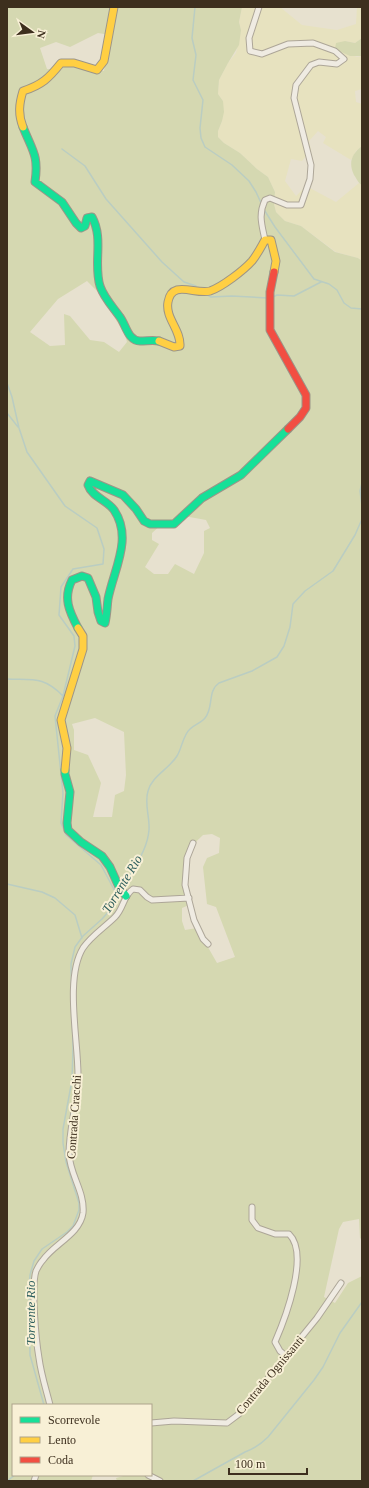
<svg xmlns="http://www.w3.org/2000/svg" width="369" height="1488" font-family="'Times New Roman',serif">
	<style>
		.farmland { fill: #e7e2bf }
		.green { fill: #d5d8b1; fill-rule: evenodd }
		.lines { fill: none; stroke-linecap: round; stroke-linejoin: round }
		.stream { stroke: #bacdc2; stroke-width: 1.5 }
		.street-casing { stroke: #ada698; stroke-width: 7 }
		.fast-casing { stroke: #9c9588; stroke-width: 9 }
		.slow-casing { stroke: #9c9588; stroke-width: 9 }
		.jam-casing { stroke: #9c9588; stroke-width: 9 }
		.street { stroke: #efebe2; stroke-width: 5 }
		.fast { stroke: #16e098; stroke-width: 7 }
		.slow { stroke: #ffcf43; stroke-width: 7 }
		.jam { stroke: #f24e42; stroke-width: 7 }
		.labels { text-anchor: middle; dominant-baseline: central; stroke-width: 4; stroke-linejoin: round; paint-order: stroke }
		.street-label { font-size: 12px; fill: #3d2f1e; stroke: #f8f0d6 }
		.water-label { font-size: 13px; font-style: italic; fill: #2d5e5d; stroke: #f8f0d6 }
	</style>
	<rect width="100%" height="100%" fill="#e7e1cf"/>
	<path class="farmland" d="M 242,7 L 280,7 L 302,25 L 337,30 L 356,24 L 357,7 L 362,7 L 362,38 L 355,43 L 345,41 L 335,49 L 357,57 L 362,56 L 362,89 L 355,91 L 356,102 L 362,104 L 362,146 L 356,151 L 351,160 L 323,143 L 326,137 L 318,131 L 309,141 L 311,150 L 302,161 L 291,159 L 285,181 L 296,196 L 306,186 L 336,202 L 359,183 L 362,185 L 362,261 L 358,258 L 336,252 L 301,226 L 285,221 L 276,212 L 274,204 L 275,192 L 268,177 L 257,169 L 240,153 L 224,143 L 218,137 L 218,131 L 222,121 L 223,101 L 218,94 L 219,80 L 228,63 L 236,53 L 241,30 L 239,22 Z"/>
	<path class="green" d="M 7,7 L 242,7 L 239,22 L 241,30 L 239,45 L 228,63 L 219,80 L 218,94 L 223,101 L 224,112 L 222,121 L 218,131 L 218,137 L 224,143 L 240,153 L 257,169 L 268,177 L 275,192 L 274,204 L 276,212 L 285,221 L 301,226 L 335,252 L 358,258 L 362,261 L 362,1240 L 360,1238 L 359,1219 L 343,1222 L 339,1229 L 324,1297 L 335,1303 L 348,1283 L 362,1276 L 362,1481 L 117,1481 L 116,1478 L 127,1475 L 151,1475 L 151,1405 L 13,1405 L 13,1475 L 93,1475 L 91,1481 L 7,1481 ZM 98,33 L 110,35 L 104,71 L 67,62 L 61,70 L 47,69 L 40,48 L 56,42 L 70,47 ZM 87,281 L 101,295 L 125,335 L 127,342 L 119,352 L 104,342 L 90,340 L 70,316 L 64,314 L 65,345 L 50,346 L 30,332 L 58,299 ZM 184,516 L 206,520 L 210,528 L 204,531 L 204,553 L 194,574 L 175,564 L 168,574 L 154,574 L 145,567 L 159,544 L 152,540 L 152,533 L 162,524 L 174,521 ZM 95,718 L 124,732 L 126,775 L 124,791 L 115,795 L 112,817 L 93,817 L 101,783 L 88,755 L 74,750 L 74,730 L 72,724 ZM 212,834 L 220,838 L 219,853 L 207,858 L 203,867 L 207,904 L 216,907 L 235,957 L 217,963 L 197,928 L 185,930 L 182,921 L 182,908 L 189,905 C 187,886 183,867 191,849 C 193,844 199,839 203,835 Z
		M 362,38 L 362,56 L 350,56 L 335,49 L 336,43 L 345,41 L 355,43 Z
		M 362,146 L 362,185 C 358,183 357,179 354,175 C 348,162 352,154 362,146 Z"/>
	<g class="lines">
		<path class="stream" d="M 195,7 L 192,38 L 196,55 L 193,80 L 203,100 L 200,128 L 201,138 L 205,147 L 232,165 L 249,181 L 256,192 L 262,205
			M 62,149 L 85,166 L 106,199 L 162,262 L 184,282 L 196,286
			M 263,208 L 275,227 L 314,279 L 329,284 L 337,290 L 344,303 L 351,308 L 362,309
			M 206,294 L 211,297 L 232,296 L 267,298
			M 273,297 L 277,295 L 294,296 L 321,282
			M 7,383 L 12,397 L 19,428 L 27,452 L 65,506 L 97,528 L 104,549 L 103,564 L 73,569 L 61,587 L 59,615 L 74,636 L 75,646 L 63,696 L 55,716 L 63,793 L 61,823 L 66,835 L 101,865 L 118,897
			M 7,413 L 18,427
			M 362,483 L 360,491 L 362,506
			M 7,679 C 33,680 44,676 63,696
			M 7,884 L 42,892 L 55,898 L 75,915 L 82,938
			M 123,888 C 132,868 147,853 149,830 C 150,817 144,804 148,791 C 152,776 169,769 177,756 C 182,748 183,735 190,729 C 194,725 201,723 205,718 C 214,708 207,691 219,683 L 252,671 L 277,657 L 284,646 L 290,627 L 293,604 L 305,591 L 333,571 L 355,535 L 362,519
			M 44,1405 L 30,1355 L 29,1287 L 30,1275 L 34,1261 L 42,1249 L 67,1232 L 73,1226 L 79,1210 L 79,1203 L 66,1162 L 63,1143 L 63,1129 L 72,1080 L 73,1048 L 71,964 L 75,947 L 83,936 L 102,919 L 110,910 L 120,893
			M 7,1481 L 15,1475
			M 193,1481 L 245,1452 C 254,1449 261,1444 268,1437 L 314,1380 L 323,1367 L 340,1333 L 362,1302"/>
		<defs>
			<path id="street" d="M 259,7 L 249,38 L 250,51 L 262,54 L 288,44 L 313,43 L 335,51 L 344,59 L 337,64 L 319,62 L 311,65 L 296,85 L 294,98 L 311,165 L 310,179 L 301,205 L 287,205 L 270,198 L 265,200 C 258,215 262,225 265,240
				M 193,843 L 187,858 L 185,885 L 194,920 L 203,939 L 208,944
				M 252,1207 L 252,1220 L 258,1228 L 275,1234 L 289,1234 C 310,1254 285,1319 275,1342 L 280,1351 L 286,1356
				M 50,1405 C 46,1389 41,1374 39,1358 C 36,1341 31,1286 36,1271 C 38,1267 40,1263 43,1260 C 54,1244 80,1234 83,1213 C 85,1192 70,1175 69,1154 C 69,1129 77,1104 78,1079 C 79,1043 64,979 83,948 C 91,936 105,927 115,917 C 124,908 123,896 133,889 L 140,890 L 147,897 L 152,900 L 189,898
				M 151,1423 L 174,1421 L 227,1423 L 239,1414 L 317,1318 L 341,1283
				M 148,1475 L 160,1481
				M 34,1481 L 36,1475"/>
			<path id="fast" d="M 23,127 C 32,150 39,155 35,182 L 62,202 L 76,223 L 81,228 L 85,226 L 87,218 L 92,217 C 104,239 93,263 100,286 C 104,298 113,307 120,317 C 126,325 128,341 140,341 C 147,341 153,340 159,341
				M 78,628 C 69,611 63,598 72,580 L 82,576 L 88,578 L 96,597 L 98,612 L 101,621 L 105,623 C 107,615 107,607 108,599 C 114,569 133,538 114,510 C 107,500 92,497 88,485 L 90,481 L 123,495 L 136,509 L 144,521 L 150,524 L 174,524 L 202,498 L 241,475 L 288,429
				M 65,770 L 65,774 L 70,792 L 67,823 L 68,830 L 81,842 L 102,856 L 110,867 L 119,887 L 126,896"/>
			<path id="slow" d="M 23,127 C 18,114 19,104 23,91 C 42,85 49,78 61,63 L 74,63 L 97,70 L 104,61 L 114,7
				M 159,341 L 174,347 L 180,346 C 181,330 165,318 168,302 C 172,279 195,295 210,291 C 222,287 244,270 252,261 C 257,255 261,247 265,240 L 271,240 L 276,261 L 274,272
				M 65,770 L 67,748 L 61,720 L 83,649 L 83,636 L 78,628"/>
			<path id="jam" d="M 274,272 L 270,292 L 270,330 L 306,395 L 306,408 L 300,417 L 288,429"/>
		</defs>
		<use href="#street" class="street-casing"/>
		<use href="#fast" class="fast-casing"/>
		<use href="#slow" class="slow-casing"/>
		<use href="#jam" class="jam-casing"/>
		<use href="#street" class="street"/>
		<use href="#fast" class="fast"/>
		<use href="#slow" class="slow"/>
		<use href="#jam" class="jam"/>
	</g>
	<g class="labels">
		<g class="street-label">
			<text transform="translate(74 1117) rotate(-86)">Contrada Cracchi</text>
			<text transform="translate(270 1375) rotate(-50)">Contrada Ognissanti</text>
		</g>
		<g class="water-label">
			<text transform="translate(122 884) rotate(-59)">Torrente Rio</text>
			<text transform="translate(30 1313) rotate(-90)">Torrente Rio</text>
		</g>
	</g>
	<rect width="369" height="1488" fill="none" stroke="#3d2f1e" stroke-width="16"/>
	<rect x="12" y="1404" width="140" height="72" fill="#f8f0d6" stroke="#ada38c"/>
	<rect x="20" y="1417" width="20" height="6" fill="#16e098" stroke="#ada38c"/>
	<text x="48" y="1424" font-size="12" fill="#3d2f1e">Scorrevole</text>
	<rect x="20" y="1437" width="20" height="6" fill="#ffcf43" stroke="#ada38c"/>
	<text x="48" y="1444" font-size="12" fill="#3d2f1e">Lento</text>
	<rect x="20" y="1457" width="20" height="6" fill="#f24e42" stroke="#ada38c"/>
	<text x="48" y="1464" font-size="12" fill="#3d2f1e">Coda</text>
	<g transform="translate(32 32) rotate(104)" stroke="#f8f0d6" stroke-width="3" paint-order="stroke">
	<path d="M0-3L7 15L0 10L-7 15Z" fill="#3d2f1e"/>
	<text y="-6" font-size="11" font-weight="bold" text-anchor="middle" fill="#3d2f1e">N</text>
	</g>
	<path d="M229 1468v6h78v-6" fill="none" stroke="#3d2f1e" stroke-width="2"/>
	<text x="235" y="1468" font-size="12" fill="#3d2f1e" stroke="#f8f0d6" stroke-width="3" paint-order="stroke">100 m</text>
</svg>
